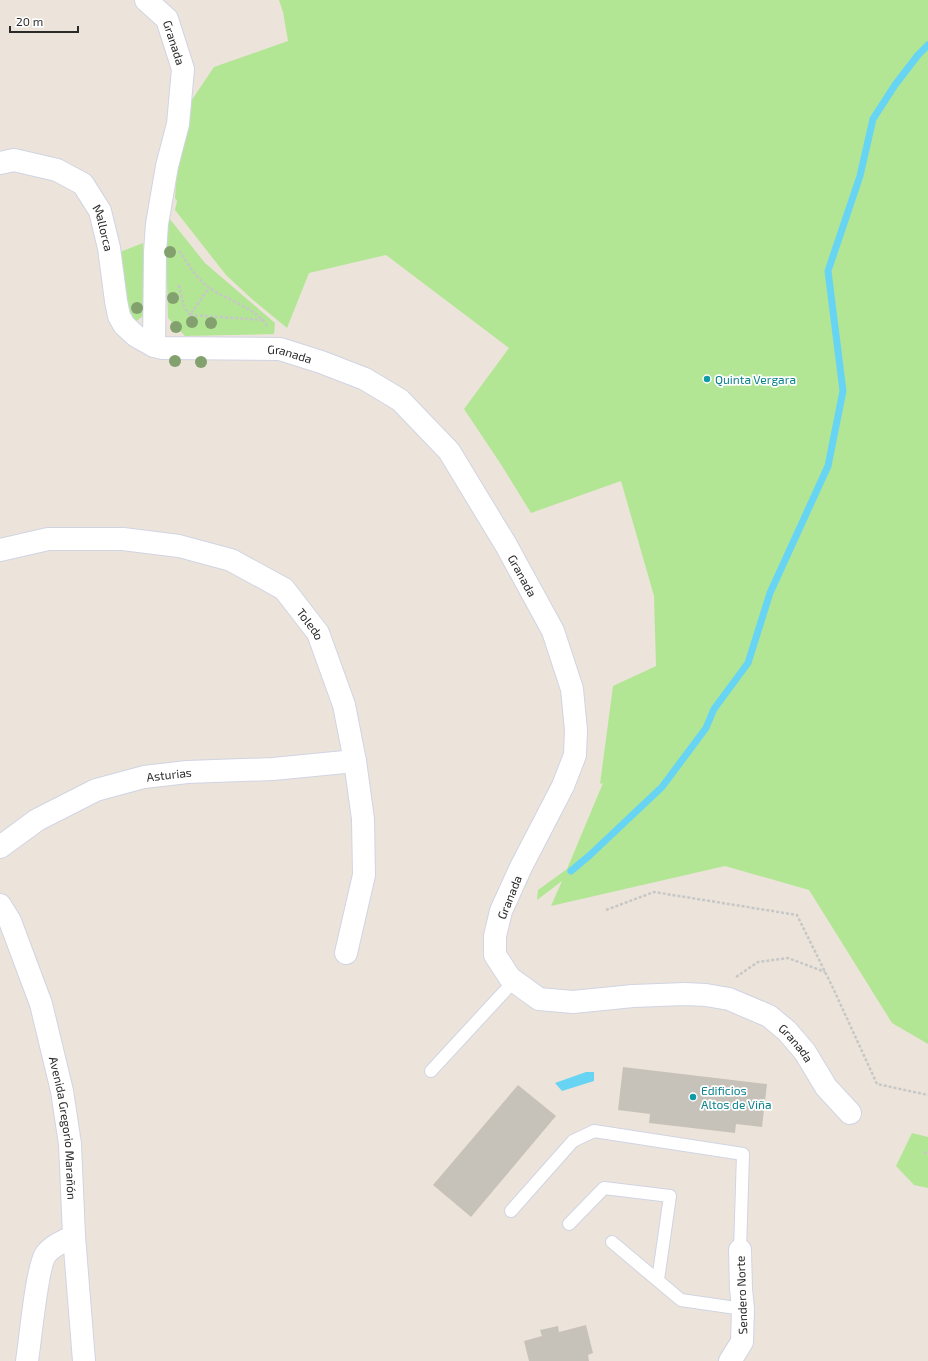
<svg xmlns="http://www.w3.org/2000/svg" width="928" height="1361" font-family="'Exo 2',sans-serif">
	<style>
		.green { fill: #b3e694 }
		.water { fill: #68d4f4 }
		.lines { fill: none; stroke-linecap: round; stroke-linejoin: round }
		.stream { stroke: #68d4f4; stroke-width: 7 }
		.building { fill: #c7c2b9 }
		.service-casing { stroke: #d0d4e3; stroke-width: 14 }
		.minor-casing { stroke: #d0d4e3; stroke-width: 24 }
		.tertiary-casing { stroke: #d0d4e3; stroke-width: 24 }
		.path { stroke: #c7c7c7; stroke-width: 2.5; stroke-dasharray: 3 2; stroke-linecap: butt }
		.service { stroke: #fff; stroke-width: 12 }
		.minor { stroke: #fff; stroke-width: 22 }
		.tertiary { stroke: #fff; stroke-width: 22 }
		.tree { fill: #82a16e }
		.culture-dot { fill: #0f9aa8; stroke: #fff; stroke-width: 1.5 }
		.labels { text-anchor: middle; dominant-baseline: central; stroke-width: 3.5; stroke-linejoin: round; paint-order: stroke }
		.street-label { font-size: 12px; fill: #292929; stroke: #fff }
		.culture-label { font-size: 12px; fill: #0d838f; stroke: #fff; text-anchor: start }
	</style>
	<rect width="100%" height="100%" fill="#ece4da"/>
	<path class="green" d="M 279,0 L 928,0 L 928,1044 L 892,1023 L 809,890 L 725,866 L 551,906 L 562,881 L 537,900 L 538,890 L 567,869 L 603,783 L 600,784 L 613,686 L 656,666 L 654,596 L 621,481 L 531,513 L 502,466 L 464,409 L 509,348 L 386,255 L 309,273 L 287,328 L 253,300 L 226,275 L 175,210 L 177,201 L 175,198 L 181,116 L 214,67 L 288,41 L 283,12 Z
		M 165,213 L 205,263 L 275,323 L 274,334 L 185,336 L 168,318 Z
		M 143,243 L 143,316 L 134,323 L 130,318 L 120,252 Z
		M 912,1133 L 928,1137 L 928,1188 L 914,1185 L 896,1166 Z"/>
	<path class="water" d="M 586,1072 L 594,1072 L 594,1081 L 562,1091 L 555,1083 Z"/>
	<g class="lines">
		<path class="stream" d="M 571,871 L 590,855 L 662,787 L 706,728 L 714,709 L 748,663 L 770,593 L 828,466 L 843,391 L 828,271 L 860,176 L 873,119 L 895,85 L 918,55 L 928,45"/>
	</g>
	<path class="building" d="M 623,1067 L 767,1084 L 762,1127 L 736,1124 L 735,1133 L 649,1123 L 650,1114 L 618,1110 Z
		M 518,1085 L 556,1116 L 471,1217 L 433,1185 Z
		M 586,1325 L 593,1353 L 588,1355 L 589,1361 L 529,1361 L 524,1341 L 542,1336 L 540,1330 L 558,1326 L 559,1332 Z"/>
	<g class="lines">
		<defs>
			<path id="service" d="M 431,1071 L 514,981
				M 511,1211 L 573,1141 L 594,1131 L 743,1154 L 740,1250
				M 569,1224 L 604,1188 L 670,1196 L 658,1280
				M 612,1242 L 681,1300 L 743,1309"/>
			<g id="minor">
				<path id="s1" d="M 146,0 L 167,19 L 183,69 L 178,124 L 167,166 L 157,224 L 155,252 L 154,346 L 163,348 L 280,349 L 321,362 L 365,379 L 400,400 L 449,451 L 506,545 L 553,631 L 572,689 L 576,730 L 575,755 L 563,786 L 521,867 L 501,911 L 495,936 L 495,955 L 510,978 L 539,999 L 573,1002 L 633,996 L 685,994 L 706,995 L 729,999 L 769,1016 L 787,1031 L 805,1052 L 826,1087 L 850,1113"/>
				<path id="s2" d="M 0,163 L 14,160 L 57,170 L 83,184 L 100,211 L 109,248 L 116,301 L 119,316 L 124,325 L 136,336 L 154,346"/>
				<path id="s3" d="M 0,550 L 48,539 L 123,539 L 179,546 L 231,560 L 284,589 L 318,633 L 344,705 L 355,761 L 363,819 L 364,875 L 346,953"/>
				<path id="s4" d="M 0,847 L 37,820 L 96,790 L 144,777 L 187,772 L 273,769 L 355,761"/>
				<path d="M 27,1361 C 30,1343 37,1265 46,1254 C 53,1245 64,1241 74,1236"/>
				<path d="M 730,1361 L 742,1342 L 743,1309 L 741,1289 L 740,1250"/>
			</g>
			<g id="tertiary">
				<path id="s5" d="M 0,905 L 10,921 L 41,1004 L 62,1091 L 70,1144 L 74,1236 L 84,1361"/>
			</g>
		</defs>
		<use href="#service" class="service-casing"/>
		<use href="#minor" class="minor-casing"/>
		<use href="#tertiary" class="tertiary-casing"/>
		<path class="path" d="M 179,251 C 188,263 197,280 211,289 C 227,300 258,309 267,326
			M 179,285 L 184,307 L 190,315 L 209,288
			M 190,315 L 263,320
			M 606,910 L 654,892 L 797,915 L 833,988 L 877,1084 L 928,1095
			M 736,977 L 758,962 L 788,958 L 825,972
			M 924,1152 L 928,1154"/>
		<use href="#service" class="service"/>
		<use href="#minor" class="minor"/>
		<use href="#tertiary" class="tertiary"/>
	</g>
	<g class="tree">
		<circle cx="170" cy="252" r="6"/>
		<circle cx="173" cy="298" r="6"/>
		<circle cx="137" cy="308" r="6"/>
		<circle cx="192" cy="322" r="6"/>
		<circle cx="211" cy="323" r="6"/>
		<circle cx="176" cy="327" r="6"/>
		<circle cx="175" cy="361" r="6"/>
		<circle cx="201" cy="362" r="6"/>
	</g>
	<g class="culture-dot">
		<circle cx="707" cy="379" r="4"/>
		<circle cx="693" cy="1097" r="4"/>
	</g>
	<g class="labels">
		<g class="street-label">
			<text stroke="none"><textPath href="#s1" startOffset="53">Granada</textPath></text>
			<text stroke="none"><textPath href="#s2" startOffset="137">Mallorca</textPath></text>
			<text stroke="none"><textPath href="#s1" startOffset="497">Granada</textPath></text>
			<text stroke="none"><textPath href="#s1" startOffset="833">Granada</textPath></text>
			<text stroke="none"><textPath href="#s3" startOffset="339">Toledo</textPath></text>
			<text stroke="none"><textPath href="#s4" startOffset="187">Asturias</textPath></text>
			<text transform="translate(509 897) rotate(-68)">Granada</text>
			<text stroke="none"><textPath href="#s1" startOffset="1577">Granada</textPath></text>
			<text stroke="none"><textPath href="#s5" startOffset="234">Avenida Gregorio Marañón</textPath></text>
			<text transform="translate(741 1295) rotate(-92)">Sendero Norte</text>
		</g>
		<g class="culture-label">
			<text x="715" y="379">Quinta Vergara</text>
			<text x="701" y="1090">Edificios<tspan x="701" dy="14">Altos de Viña</tspan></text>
		</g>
	</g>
	<path d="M10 26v6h68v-6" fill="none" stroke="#292929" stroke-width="2"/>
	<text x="16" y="26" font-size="12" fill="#292929" stroke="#ffffff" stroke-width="3" paint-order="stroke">20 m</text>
</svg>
